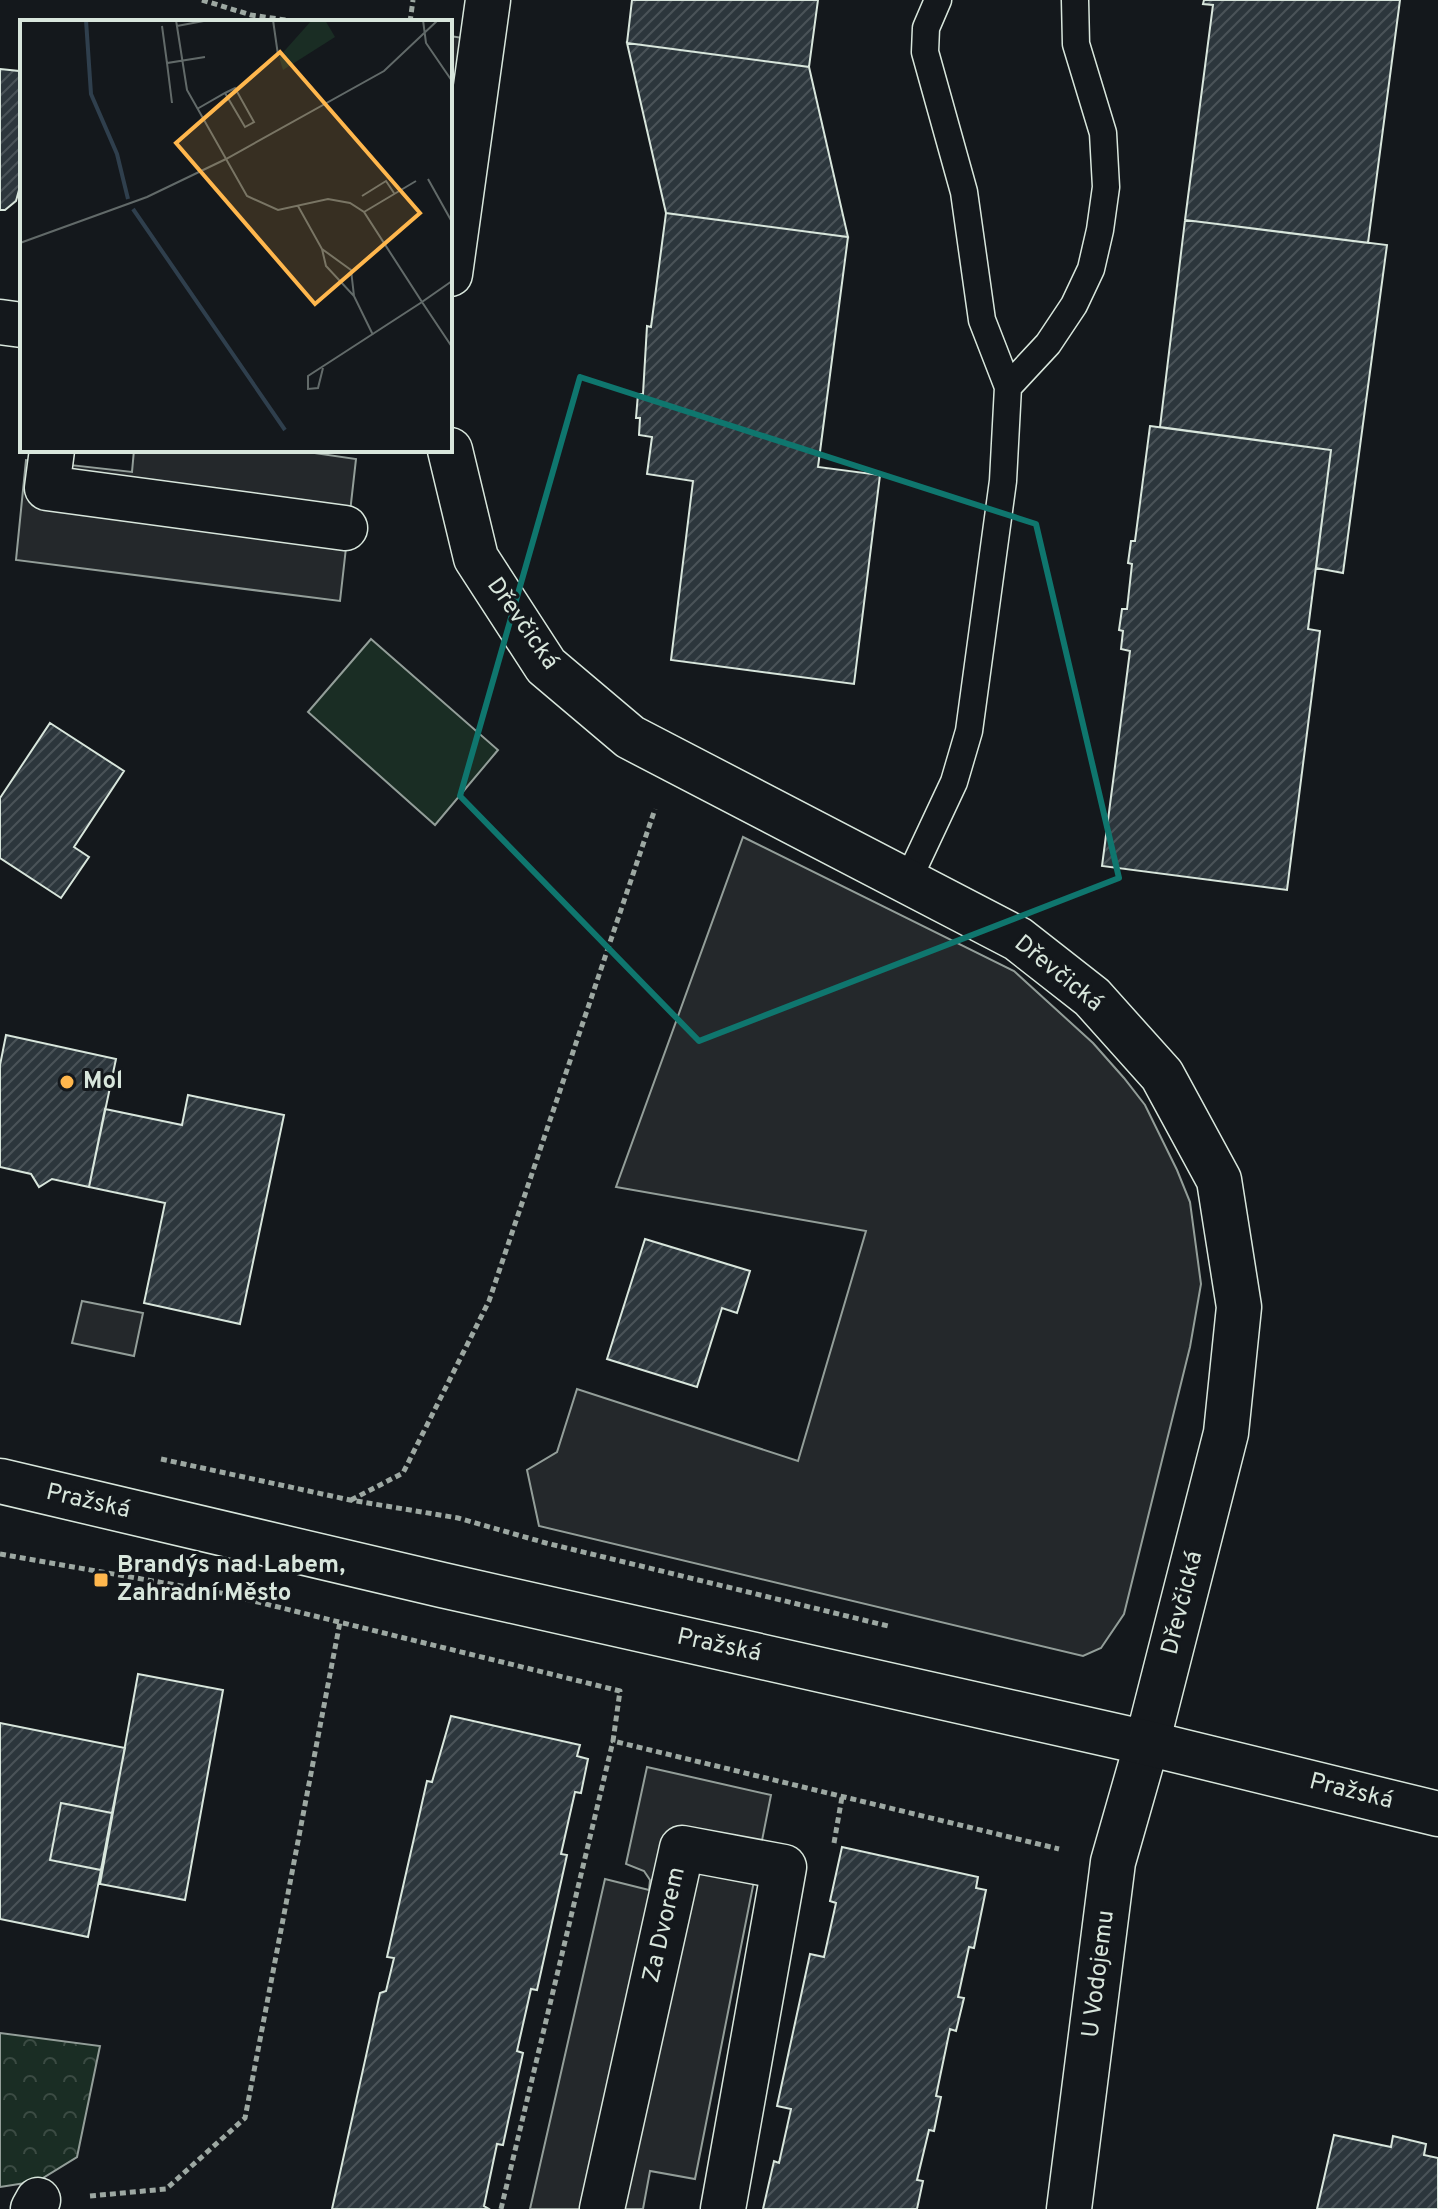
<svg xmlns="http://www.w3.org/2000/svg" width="1438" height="2209" font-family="Overpass,sans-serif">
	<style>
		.grass { fill: #1a2d24; stroke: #939e99; stroke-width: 2 }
		.forest { fill: url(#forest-crowns); stroke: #939e99; stroke-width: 2 }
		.parking { fill: #24282b; stroke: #939e99; stroke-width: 2 }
		.building { fill: url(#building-hatch); stroke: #d8e6dc; stroke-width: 2 }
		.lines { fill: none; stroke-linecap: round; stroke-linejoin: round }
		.lane-casing { stroke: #d8e6dc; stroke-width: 29 }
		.street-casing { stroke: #d8e6dc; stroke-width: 47 }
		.secondary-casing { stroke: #d8e6dc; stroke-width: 47 }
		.path { stroke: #9da8a2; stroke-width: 5; stroke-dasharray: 6 4; stroke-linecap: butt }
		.lane { stroke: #14181c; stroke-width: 26 }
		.street { stroke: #14181c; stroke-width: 44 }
		.secondary { stroke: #14181c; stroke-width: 44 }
		.marked { fill: none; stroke: #0f766e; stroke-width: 6; stroke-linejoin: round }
		.poi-dot { fill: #ffb74d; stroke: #14181c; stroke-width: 3 }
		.labels { text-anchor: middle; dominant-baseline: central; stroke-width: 6; stroke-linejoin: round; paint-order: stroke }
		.street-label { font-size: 24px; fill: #d8e6dc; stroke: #14181c }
		.poi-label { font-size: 24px; font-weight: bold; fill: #d8e6dc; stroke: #14181c; text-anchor: start }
		.inset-river { fill: none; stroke: #2f3f4d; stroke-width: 4 }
		.inset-road { fill: none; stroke: #626a69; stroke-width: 2 }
		.view { fill: #ffb74d; fill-opacity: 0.15; stroke: #ffb74d; stroke-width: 4 }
		.inset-edge { fill: none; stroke: #d8e6dc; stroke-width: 4 }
	</style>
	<defs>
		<pattern id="forest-crowns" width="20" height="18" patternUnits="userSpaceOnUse" patternTransform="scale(2)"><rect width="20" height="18" fill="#1a2d24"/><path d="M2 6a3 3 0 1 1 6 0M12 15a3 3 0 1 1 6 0" fill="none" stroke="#3b4b43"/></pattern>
		<pattern id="building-hatch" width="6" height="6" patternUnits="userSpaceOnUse" patternTransform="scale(2)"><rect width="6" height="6" fill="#2c363c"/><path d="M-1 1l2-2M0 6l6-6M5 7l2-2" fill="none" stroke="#4a5358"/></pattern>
	</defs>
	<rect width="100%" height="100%" fill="#14181c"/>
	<path class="grass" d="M 371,639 L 498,750 L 435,825 L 308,712 Z"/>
	<path class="forest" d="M 0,2033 L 100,2046 L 77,2157 L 38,2181 L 0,2187 Z"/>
	<path class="parking" d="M 450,36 L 463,38 L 450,139 Z
		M 134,450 L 294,450 L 356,459 L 340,601 L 16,560 L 26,460 L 132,472 Z
		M 743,837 L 1014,971 L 1093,1043 L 1124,1078 L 1145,1105 L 1177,1170 L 1190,1202 L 1201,1284 L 1190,1347 L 1124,1614 L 1101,1648 L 1083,1656 L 539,1526 L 527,1470 L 557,1452 L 577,1389 L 798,1461 L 866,1231 L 616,1187 Z
		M 82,1301 L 143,1313 L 134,1356 L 72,1343 Z
		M 647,1767 L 771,1795 L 695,2179 L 650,2171 L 643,2209 L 530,2209 L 605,1879 L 649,1890 L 650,1880 L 644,1871 L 626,1864 Z"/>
	<path class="building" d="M 632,0 L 818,0 L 809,67 L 627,43 Z
		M 1204,0 L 1400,0 L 1368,243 L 1185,220 L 1213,5 L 1203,4 Z
		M 627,43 L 809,67 L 848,237 L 666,213 Z
		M 0,69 L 19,71 L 22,80 L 22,179 L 16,201 L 5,210 L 0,210 Z
		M 666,213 L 848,237 L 818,467 L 880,475 L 854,684 L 671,660 L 693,481 L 647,474 L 652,437 L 639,435 L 640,418 L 636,418 L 638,394 L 643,394 L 647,326 L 651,327 Z
		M 1185,220 L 1387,245 L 1343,573 L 1316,568 L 1331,450 L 1160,427 Z
		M 1150,426 L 1331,450 L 1308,629 L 1320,631 L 1287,890 L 1102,866 L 1130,651 L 1121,649 L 1123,631 L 1119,630 L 1122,609 L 1127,609 L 1132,564 L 1128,563 L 1131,541 L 1135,541 Z
		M 50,723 L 124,771 L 74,847 L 89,857 L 61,898 L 0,858 L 0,798 Z
		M 6,1035 L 116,1059 L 89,1187 L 52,1179 L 39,1187 L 31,1174 L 0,1167 L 0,1065 Z
		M 188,1095 L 284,1115 L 240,1324 L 144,1303 L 165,1203 L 89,1187 L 105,1109 L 182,1125 Z
		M 645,1239 L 750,1271 L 737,1313 L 722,1308 L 697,1387 L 607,1359 Z
		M 138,1674 L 223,1690 L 185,1900 L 100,1884 Z
		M 451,1716 L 580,1745 L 577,1756 L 588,1759 L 581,1793 L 575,1792 L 561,1854 L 567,1855 L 537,1990 L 531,1989 L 517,2051 L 523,2053 L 503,2145 L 497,2144 L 484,2206 L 489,2209 L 332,2209 L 380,1993 L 386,1991 L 394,1958 L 387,1957 L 427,1781 L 432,1782 Z
		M 0,1723 L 125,1748 L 112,1813 L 61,1803 L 50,1860 L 101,1870 L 88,1937 L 0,1919 Z
		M 61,1803 L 112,1813 L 101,1870 L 50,1860 Z
		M 842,1847 L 978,1877 L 976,1888 L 986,1890 L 974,1948 L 969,1947 L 958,1997 L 964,1998 L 956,2031 L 950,2029 L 936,2096 L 941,2097 L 934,2131 L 929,2130 L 917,2180 L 923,2181 L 917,2209 L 763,2209 L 774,2161 L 779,2163 L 791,2109 L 777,2106 L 810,1954 L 824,1957 L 836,1903 L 830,1901 Z
		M 1334,2135 L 1391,2147 L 1393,2136 L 1426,2144 L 1424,2155 L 1438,2158 L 1438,2209 L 1317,2209 Z"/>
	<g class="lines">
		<defs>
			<path id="lane" d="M 938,0 L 926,28 L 925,52 L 964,192 L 982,320 L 1008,387
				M 908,880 L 954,782 L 969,731 L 1003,481 L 1008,387 L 1048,344 L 1074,305 L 1091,269 L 1100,230 L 1106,187 L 1103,133 L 1076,44 L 1075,0"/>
			<path id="street" d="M 450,274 L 488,0
				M 0,322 L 22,325
				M 52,450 L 47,488 L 345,528
				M 450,450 L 476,558 L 546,666 L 630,737 L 1018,939 L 1092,997 L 1162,1075 L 1219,1180 L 1239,1307 L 1226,1433 L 1147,1743 L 1113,1862 L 1069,2209
				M 33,2209 L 38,2200
				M 602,2209 L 682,1848 L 784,1867 L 723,2209"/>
			<path id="secondary" d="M 0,1481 L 442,1585 L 1147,1743 L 1438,1814"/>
		</defs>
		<use href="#lane" class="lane-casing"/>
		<use href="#street" class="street-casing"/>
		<use href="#secondary" class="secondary-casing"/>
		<path class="path" d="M 202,0 L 251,15 L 299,22
			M 410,22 L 413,0
			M 161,1459 L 350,1500 L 458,1518 L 546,1543 L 888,1626
			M 351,1500 L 403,1473 L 489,1301 L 655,809
			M 0,1554 L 221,1593 L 620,1691 L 613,1741 L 1059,1849
			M 834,1843 L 842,1797
			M 90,2196 L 166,2189 L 245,2118 L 340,1622
			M 501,2209 L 613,1741"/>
		<use href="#lane" class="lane"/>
		<use href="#street" class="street"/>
		<use href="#secondary" class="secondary"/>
	</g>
	<path class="marked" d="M 580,377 L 1036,524 L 1119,878 L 699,1041 L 460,796 Z"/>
	<g class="poi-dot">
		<circle cx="67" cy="1082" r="8"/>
		<rect x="93" y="1572" width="16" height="16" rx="4"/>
	</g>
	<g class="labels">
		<g class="street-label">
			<text transform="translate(522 624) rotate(55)">Dřevčická</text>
			<text transform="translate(1058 974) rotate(39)">Dřevčická</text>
			<text transform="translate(88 1502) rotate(13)">Pražská</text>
			<text transform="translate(1183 1603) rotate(-76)">Dřevčická</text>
			<text transform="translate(719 1646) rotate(12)">Pražská</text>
			<text transform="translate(1351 1792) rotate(14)">Pražská</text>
			<text transform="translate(665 1925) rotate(-77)">Za Dvorem</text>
			<text transform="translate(1099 1974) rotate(-83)">U Vodojemu</text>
		</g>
		<g class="poi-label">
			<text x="83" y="1082">Mol</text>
			<text x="117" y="1566">Brandýs nad Labem,<tspan x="117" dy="28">Zahradní Město</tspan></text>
		</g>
	</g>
	<g transform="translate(20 20)">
		<rect width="432" height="432" fill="#14181c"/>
		<path d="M 292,0 L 305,0 L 315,17 L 263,50 L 259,37 Z" fill="#1a2d24"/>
		<path class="inset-river" d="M 66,0 L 71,74 L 97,134 L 108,179M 113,189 L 265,410"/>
		<path class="inset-road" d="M 156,0 L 167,70 L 227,176 L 258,190 L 308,179 L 330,183 L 344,192 L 402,282 L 288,356 L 288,369 L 298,368 L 303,348M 253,0 L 258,35M 403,0 L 406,23 L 432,61M 142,6 L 147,43 L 185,37M 157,6 L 189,0M 147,43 L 152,83M 177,89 L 205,73 L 215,68 L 234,102 L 225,107 L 205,73M 408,159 L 432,202M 342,176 L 366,161 L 374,173M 278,186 L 302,229 L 306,246 L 334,276 L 353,315M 344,192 L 396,161M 0,223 L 127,177 L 206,139 L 364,51 L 418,0M 302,229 L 331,250 L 334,276M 432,261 L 402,282 L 432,327"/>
		<path class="view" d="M 260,32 L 400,193 L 295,284 L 156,123 Z"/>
		<rect width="432" height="432" class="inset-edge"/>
	</g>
</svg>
